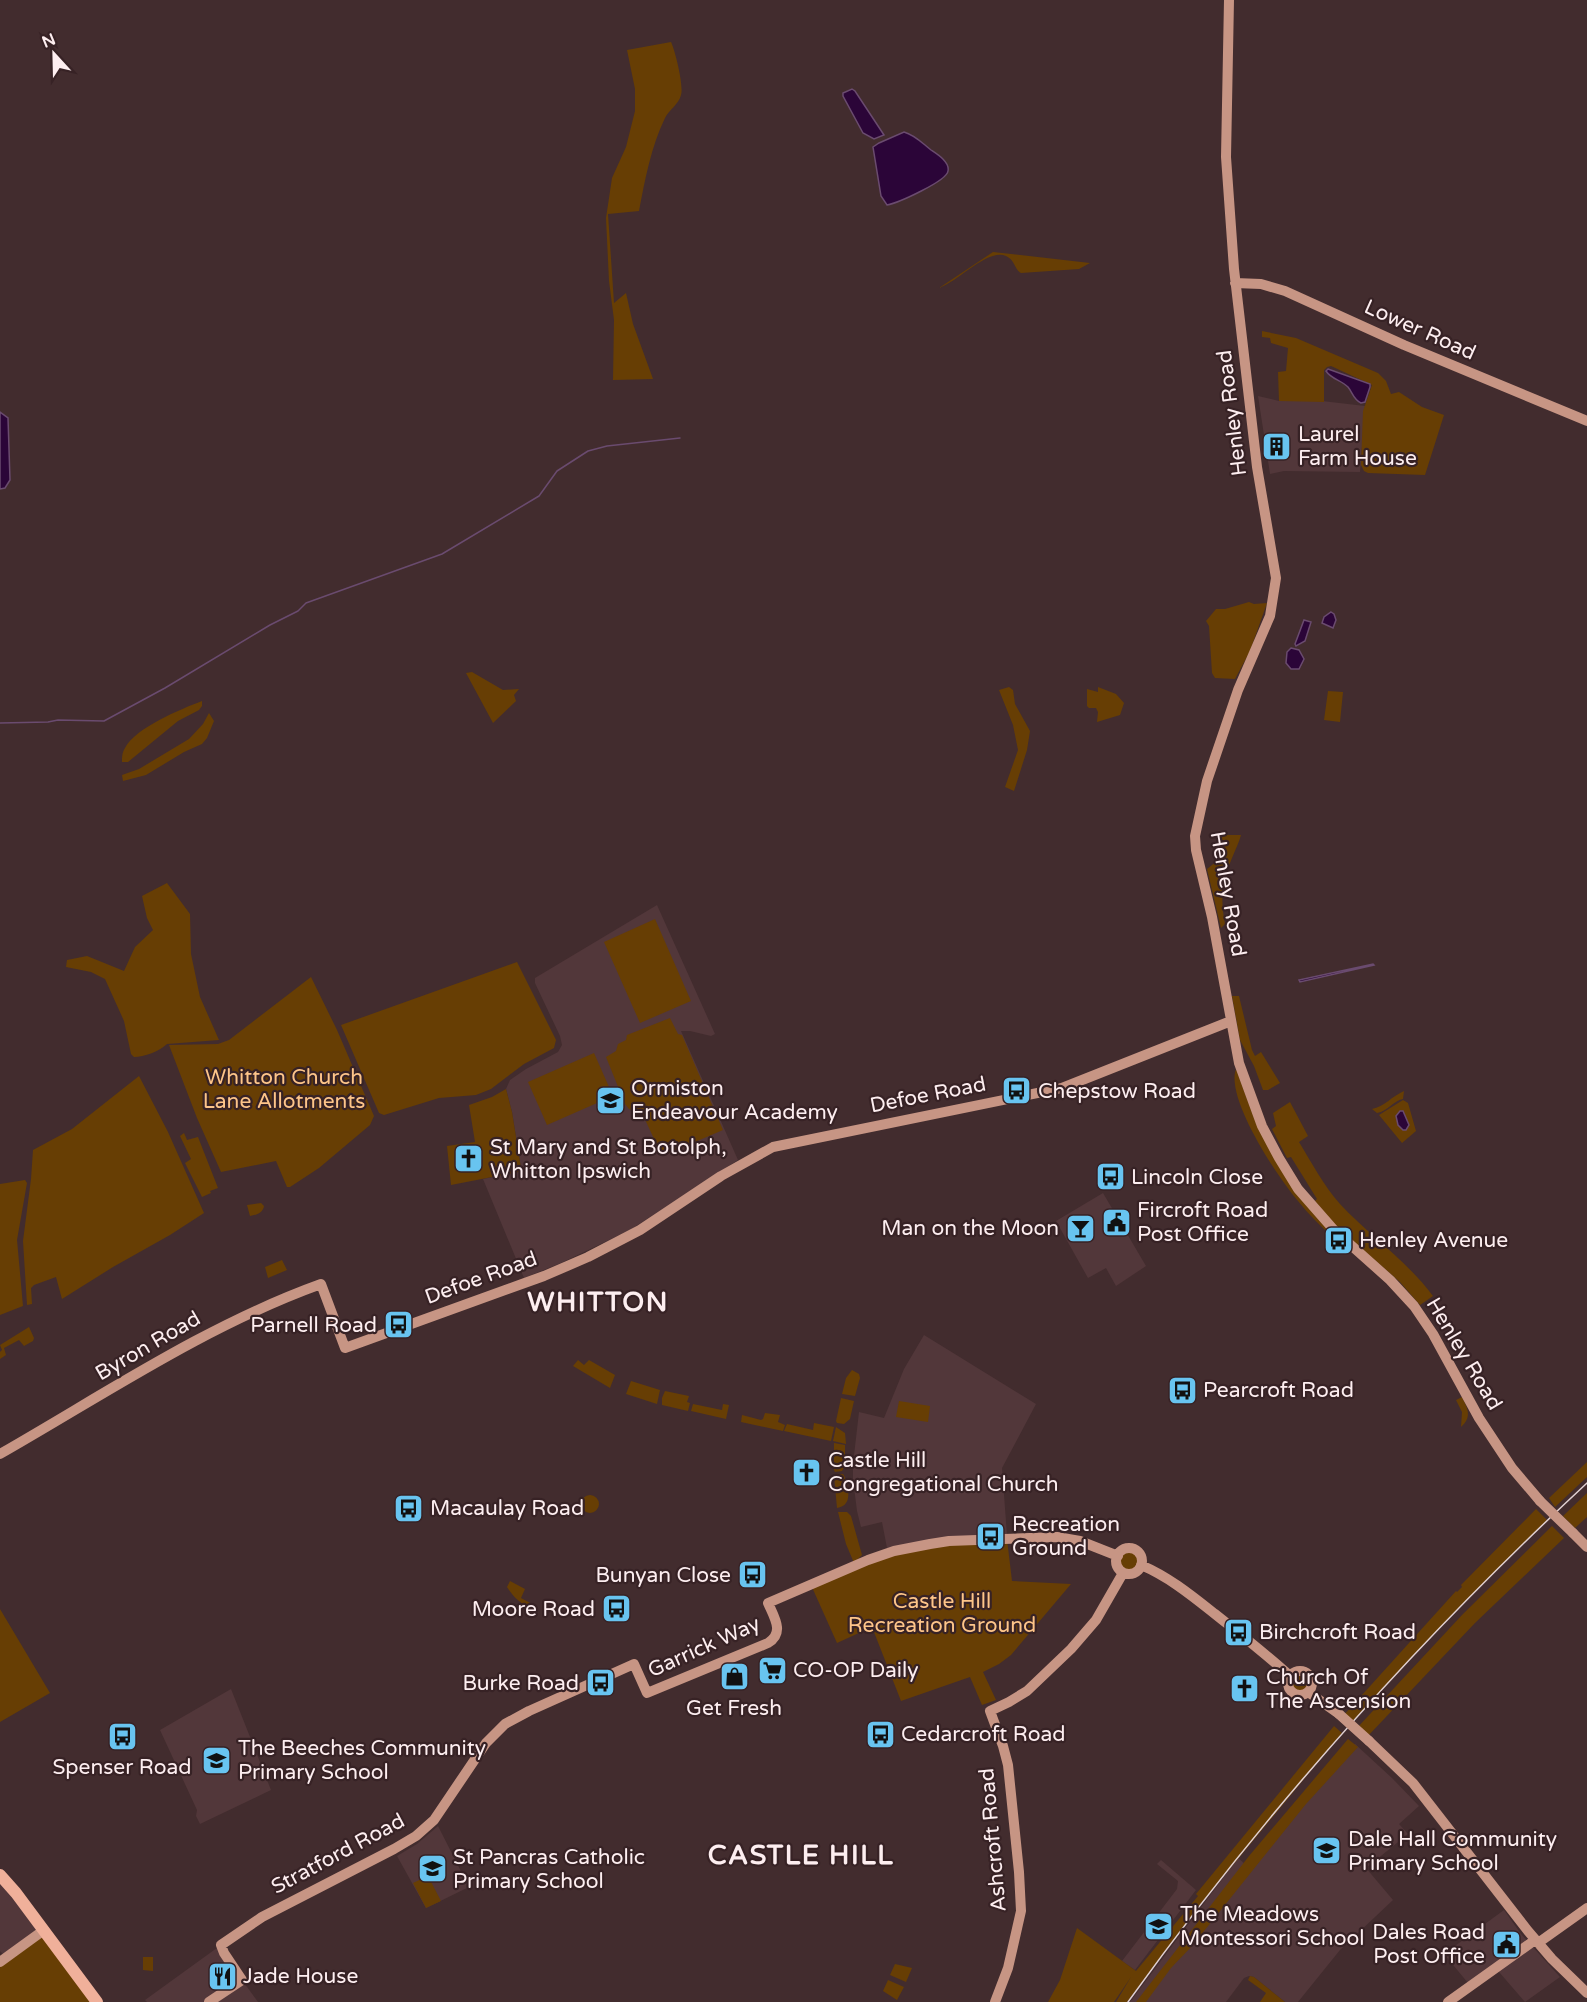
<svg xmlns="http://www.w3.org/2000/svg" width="1587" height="2002" viewBox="0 0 1587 2002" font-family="'Varela Round',sans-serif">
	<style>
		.built { fill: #52373a }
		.green { fill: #673e04 }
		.water { fill: #2b0538; stroke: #6a4b6f; stroke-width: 1.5 }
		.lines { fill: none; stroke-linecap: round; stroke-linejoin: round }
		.stream { stroke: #6a4b6f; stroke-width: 1.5 }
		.secondary { stroke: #c79584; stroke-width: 10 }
		.primary { stroke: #f0b09a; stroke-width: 12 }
		.rail { stroke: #e0d0d2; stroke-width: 1.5 }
		.secondary-bridge { stroke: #c79584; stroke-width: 10 }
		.labels { text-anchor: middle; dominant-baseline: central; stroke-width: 4.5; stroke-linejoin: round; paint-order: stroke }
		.street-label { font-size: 21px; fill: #fdeef0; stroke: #372225 }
		.poi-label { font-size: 21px; fill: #fdeef0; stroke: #372225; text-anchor: start }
		.park-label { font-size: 21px; fill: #fec589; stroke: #372225 }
		.district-label { font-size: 27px; font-weight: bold; letter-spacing: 1.5px; fill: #fdeef0; stroke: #372225 }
	</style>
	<rect width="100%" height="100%" fill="#422c2e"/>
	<path class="built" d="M1258 396 1279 401H1322L1365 406 1360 472 1284 471 1270 474Z
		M657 905 715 1034 711 1036 690 1031H681L738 1160 630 1230 561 1263 524 1278 483 1179 518 1172 521 1168 512 1112 506 1089 510 1080 526 1069 558 1052 562 1045 560 1036 535 983V978Z
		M1103 1193 1146 1266 1116 1286 1106 1268 1088 1278 1056 1221Z
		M924 1335 1036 1404 1002 1468 1007 1535 887 1548 882 1522 861 1527 857 1511 853 1479V1464L859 1412 884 1418 904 1369Z
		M231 1689 271 1790 200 1824 196 1816 197 1810 160 1730Z
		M1355 1744 1392 1778 1419 1806 1399 1824 1408 1834 1366 1868 1393 1900 1340 1950 1298 2002H1285L1254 1977 1249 1976 1244 1978 1226 2002H1130L1238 1858 1252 1870 1308 1796Z
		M438 1826 469 1887 426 1908 397 1856 417 1844Z
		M1161 1860 1196 1890 1135 1970 1122 1961 1177 1889 1178 1881 1157 1864Z
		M0 1875 44 1930 6 1957 0 1951Z
		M1504 1910 1521 1934 1560 1977 1525 2002 1493 1965 1468 1983 1444 1954Z
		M221 1945 242 1980 258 2002H147L145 2000Z"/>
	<path class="green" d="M671 42C675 50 684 86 681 95 679 104 669 110 665 118 651 147 645 179 639 211L608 214 614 303 626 293 633 324 653 379 613 380 614 320 609 281 606 218 612 178 626 147 635 111V89L627 50Z
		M993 252 1090 263 1079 269 1021 273C1014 269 1015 260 1006 256 988 248 959 281 939 288Z
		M1262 331 1296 338 1378 373 1386 381 1391 394 1399 392 1422 407 1444 415 1425 475 1368 473 1364 471 1361 465 1363 411 1372 385 1331 366 1327 367 1324 370V402L1279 401 1278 372 1286 371 1288 348 1271 343 1270 338 1262 337Z
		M1249 602 1254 604 1267 603 1250 651 1235 679 1215 678 1212 673 1209 626 1206 621 1216 609H1225Z
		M472 672 503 690 519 689 514 695 516 701 493 723 466 673Z
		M1009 687 1013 690 1015 704 1030 731 1027 750 1014 791 1005 787 1018 750 1013 725 999 690Z
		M1098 687 1116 694 1124 703 1120 715 1097 722 1098 712 1096 708H1089L1087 706V689L1098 692Z
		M1328 691 1343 692 1340 722 1324 720Z
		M202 701V706L199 710 178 721 128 762H122C122 757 122 753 125 748 135 728 181 709 202 701Z
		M209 713 214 721 207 738 202 744 184 752 146 775 123 781 122 775 139 769 189 739 203 724Z
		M1222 835H1241C1239 843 1235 850 1232 858 1222 882 1220 898 1225 924L1221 928 1207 869 1217 861Z
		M167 883 190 914 191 954 200 997 219 1040 167 1044C160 1051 144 1057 134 1057L131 1054 124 1021 105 979 91 972 66 967 67 960 87 956 124 971 135 947 153 930 147 918 142 896Z
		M655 919 691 1001 640 1023 604 942Z
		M517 962 556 1040 554 1048 524 1064 491 1089 476 1095 439 1098 384 1115 379 1113 341 1025Z
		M311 977 337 1030 374 1116 370 1125 319 1168 290 1187H287L276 1161 221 1172 197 1118 169 1045 218 1044 229 1040Z
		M1232 996H1239L1252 1050 1255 1056 1261 1052 1280 1083 1268 1090H1263L1254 1066 1240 1040Z
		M670 1018 678 1034 682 1035 723 1130 662 1156 642 1113 629 1109 625 1104 606 1057 616 1051 618 1044 626 1040 627 1035Z
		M594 1053 613 1096 547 1125 528 1082Z
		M1236 1069 1256 1123 1335 1237 1334 1239C1322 1227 1309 1215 1298 1201 1278 1178 1225 1098 1236 1069Z
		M139 1076 168 1132 204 1213 170 1235 113 1267 62 1299 56 1277 34 1285 31 1288 32 1304 27 1305 23 1241 31 1179 33 1150 72 1129Z
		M506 1089 512 1112 521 1168 518 1172 451 1185 447 1146 475 1142 469 1105 492 1097Z
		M1404 1091 1403 1099C1393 1101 1388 1111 1377 1113L1372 1109C1384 1107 1392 1096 1404 1091Z
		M1403 1100 1408 1103 1416 1131 1402 1143 1379 1115Z
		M1290 1102 1308 1136 1299 1142C1312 1163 1323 1185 1340 1204 1370 1236 1407 1261 1433 1296L1420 1305 1400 1282 1336 1226 1315 1201 1317 1199 1291 1157 1287 1158 1272 1129 1276 1126 1273 1113Z
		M184 1133 187 1140 198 1137 218 1188 210 1191 211 1193 202 1197 185 1163 191 1159 180 1136Z
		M25 1180 27 1183 17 1240 23 1306 0 1315V1184Z
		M261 1203 264 1206C263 1213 256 1215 250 1216L247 1205Z
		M282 1260 287 1270 268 1278 265 1267Z
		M29 1327 34 1338 33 1341 24 1346 19 1340 4 1348 6 1355 0 1359V1352L2 1350 0 1345Z
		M578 1360 584 1365 589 1360 615 1375 610 1388 573 1366Z
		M852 1370 859 1374 860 1378 855 1396 842 1394 846 1378Z
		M631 1381 660 1390 657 1404 626 1394Z
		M665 1391 689 1396 687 1402 690 1403 688 1411 662 1405V1398Z
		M1462 1397C1468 1409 1472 1417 1461 1427L1462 1412 1456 1400Z
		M841 1398 854 1401 850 1419 844 1424 837 1423 836 1421Z
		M899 1401 930 1406 928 1422 896 1417Z
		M693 1404 722 1410 723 1404 729 1405 726 1419 691 1411Z
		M765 1413 780 1415 778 1422 785 1425 783 1431 741 1422 742 1415 761 1420 763 1419Z
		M814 1423 834 1427 831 1441 784 1431 787 1424 813 1430Z
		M836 1427 845 1433 846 1444 833 1441Z
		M834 1443 845 1445V1466L842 1471 835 1472 834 1470Z
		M1587 1462V1477L1555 1507 1549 1498Z
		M843 1474C847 1479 851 1497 846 1503 844 1506 841 1507 837 1508L834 1475Z
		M1587 1493V1517L1575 1528 1563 1516Z
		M581 1504a9 9 0 1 1 18 0a9 9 0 1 1-18 0Z
		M1536 1509 1547 1520 1450 1617 1351 1723 1343 1716 1456 1591 1457 1592 1462 1587 1461 1585Z
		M838 1512H847L851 1516 862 1555 854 1563 846 1544Z
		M1552 1526 1564 1538 1475 1623 1367 1737 1357 1728 1462 1615Z
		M1007 1539 1012 1581 1071 1584 1011 1655 999 1664 983 1672 996 1700 982 1705 970 1677 901 1701 872 1627 837 1643 811 1585 894 1551Z
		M1120 1561a9 9 0 1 1 18 0a9 9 0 1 1-18 0Z
		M510 1581 525 1589 521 1598 534 1605 533 1608C521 1605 513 1597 507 1587Z
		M0 1609 50 1693 0 1722Z
		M1291 1683a9 9 0 1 1 18 0a9 9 0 1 1-18 0Z
		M1334 1726 1342 1733 1204 1900 1127 2002H1116L1131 1977 1114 2002H1048L1060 1980 1077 1928 1136 1971 1198 1896 1196 1894Z
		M1348 1739 1358 1747 1306 1804 1192 1946 1171 1968 1146 2002H1136L1249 1856Z
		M428 1876 441 1901 426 1908 413 1883Z
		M44 1930 97 2002H0V1960Z
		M143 1957H153V1971L143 1970Z
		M895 1964 912 1968 906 1982 890 1975Z
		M1250 1976 1254 1977 1285 2002H1260L1266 1993 1248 1980Z
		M888 1980 904 1987 897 2000 883 1991Z"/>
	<path class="water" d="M852 89 855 91 884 135 874 139 863 133 843 96V93Z
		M904 132C915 135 922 143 931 150 937 154 950 162 948 171 947 181 898 203 887 205L881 196 873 147 879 143Z
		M1328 369 1370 384V387L1365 402 1361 403C1353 399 1353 393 1348 387 1341 380 1331 379 1326 371Z
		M0 412 8 418 10 480 5 488 0 489Z
		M1331 612 1334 614 1336 620 1333 628 1322 623 1324 617Z
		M1304 620 1311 622 1305 641 1296 646 1295 644Z
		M1291 648 1299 650 1304 659 1299 669H1291L1286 663 1287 652Z
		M1373 964 1374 965 1300 982 1299 980Z
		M1400 1111H1403L1409 1125 1406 1130H1403L1398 1125 1396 1116Z"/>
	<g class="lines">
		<path class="stream" d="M0 723 48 722 58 720 104 721 165 688 270 625 298 611 306 603 442 554 539 496 557 471 588 451 607 446 680 438"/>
		<path class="secondary" d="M1229 0 1226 157 1234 269 1257 467 1276 578 1270 616 1238 690 1207 781 1195 836 1196 850 1212 917 1239 1063 1262 1126 1279 1158 1298 1189 1334 1230 1390 1280 1414 1306 1433 1334 1479 1418 1512 1468 1540 1501
			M1235 283 1261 284 1285 291 1404 345 1587 421
			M0 1454C105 1394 207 1325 321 1284L345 1348 544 1276 588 1257 640 1230 721 1176 773 1147 1062 1088 1231 1021
			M1573 1533 1587 1547
			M1116 1561a13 13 0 1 1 26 0a13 13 0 1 1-26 0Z
			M1141 1565C1169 1577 1191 1595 1215 1614 1240 1634 1266 1654 1290 1676
			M1288 1683a12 12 0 1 1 24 0a12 12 0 1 1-24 0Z
			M1308 1692 1339 1714
			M1369 1741 1413 1783 1528 1931 1552 1959 1587 1993
			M1538 1943 1587 1908
			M0 1962 44 1930
			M209 2002 242 1980 224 1953 221 1945 262 1917 394 1849 416 1836 434 1820 486 1743 505 1724 529 1711 634 1664 647 1693 768 1643C785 1633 774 1617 768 1603L868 1560 894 1551 930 1544 949 1541 1057 1537 1080 1541 1118 1556
			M995 2002 1008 1968 1021 1911 1019 1872 1008 1765 1003 1746 990 1711 1009 1702 1027 1691 1071 1649 1096 1620 1123 1573
			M1448 2002 1535 1940"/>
		<path class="primary" d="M0 1875 16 1893 97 2002"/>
		<path class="rail" d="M1128 2002C1263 1814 1418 1640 1587 1483"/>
		<path class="secondary-bridge" d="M1540 1501 1573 1533
			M1339 1714 1369 1741"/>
	</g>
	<defs>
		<symbol id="building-square" viewBox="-11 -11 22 22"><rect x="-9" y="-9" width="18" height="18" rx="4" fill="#68c4f0" stroke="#372225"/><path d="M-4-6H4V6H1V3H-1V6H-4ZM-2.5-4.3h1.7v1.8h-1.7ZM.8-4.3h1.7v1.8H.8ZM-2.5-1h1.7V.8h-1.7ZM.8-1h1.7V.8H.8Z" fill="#111"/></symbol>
		<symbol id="bus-square" viewBox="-11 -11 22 22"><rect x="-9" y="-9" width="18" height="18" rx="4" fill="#68c4f0" stroke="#372225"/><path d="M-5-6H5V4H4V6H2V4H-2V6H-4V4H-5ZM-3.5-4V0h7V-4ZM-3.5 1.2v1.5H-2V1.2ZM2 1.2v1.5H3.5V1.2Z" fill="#111"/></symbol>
		<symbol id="school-square" viewBox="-11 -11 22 22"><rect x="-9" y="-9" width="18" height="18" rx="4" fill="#68c4f0" stroke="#372225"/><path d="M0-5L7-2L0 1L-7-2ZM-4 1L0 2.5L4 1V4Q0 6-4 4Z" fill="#111"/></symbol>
		<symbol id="church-square" viewBox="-11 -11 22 22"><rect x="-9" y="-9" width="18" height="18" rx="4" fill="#68c4f0" stroke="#372225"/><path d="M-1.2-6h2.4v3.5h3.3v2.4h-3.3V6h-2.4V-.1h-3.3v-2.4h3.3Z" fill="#111"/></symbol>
		<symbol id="civic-square" viewBox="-11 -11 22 22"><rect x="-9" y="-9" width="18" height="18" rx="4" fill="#68c4f0" stroke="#372225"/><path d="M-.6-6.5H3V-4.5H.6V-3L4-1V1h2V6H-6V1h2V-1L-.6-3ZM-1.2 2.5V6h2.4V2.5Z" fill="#111"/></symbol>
		<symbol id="bar-square" viewBox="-11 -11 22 22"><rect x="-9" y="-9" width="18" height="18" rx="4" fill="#68c4f0" stroke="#372225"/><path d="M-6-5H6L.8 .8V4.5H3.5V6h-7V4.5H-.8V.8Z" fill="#111"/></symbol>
		<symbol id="supermarket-square" viewBox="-11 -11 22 22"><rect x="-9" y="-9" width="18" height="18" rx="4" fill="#68c4f0" stroke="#372225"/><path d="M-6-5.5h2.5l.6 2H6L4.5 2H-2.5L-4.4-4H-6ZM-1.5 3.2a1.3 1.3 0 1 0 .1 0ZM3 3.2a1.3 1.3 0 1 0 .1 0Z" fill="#111"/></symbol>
		<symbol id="shop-square" viewBox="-11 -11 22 22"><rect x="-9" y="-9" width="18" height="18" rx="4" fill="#68c4f0" stroke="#372225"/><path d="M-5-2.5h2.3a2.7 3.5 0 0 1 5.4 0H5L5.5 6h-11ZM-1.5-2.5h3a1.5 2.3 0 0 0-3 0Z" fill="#111"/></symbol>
		<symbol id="restaurant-square" viewBox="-11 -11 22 22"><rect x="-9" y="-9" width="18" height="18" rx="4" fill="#68c4f0" stroke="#372225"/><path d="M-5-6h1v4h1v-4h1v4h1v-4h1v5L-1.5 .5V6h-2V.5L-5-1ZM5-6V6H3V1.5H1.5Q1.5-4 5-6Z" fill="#111"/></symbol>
	</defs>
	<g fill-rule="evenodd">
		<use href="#building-square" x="1260" y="430" width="33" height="33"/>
		<use href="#bus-square" x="1000" y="1074" width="33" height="33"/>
		<use href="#school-square" x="594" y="1084" width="33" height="33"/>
		<use href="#church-square" x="452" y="1142" width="33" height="33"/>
		<use href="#bus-square" x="1094" y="1160" width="33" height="33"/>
		<use href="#civic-square" x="1100" y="1206" width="33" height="33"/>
		<use href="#bar-square" x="1064" y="1212" width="33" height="33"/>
		<use href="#bus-square" x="1322" y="1224" width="33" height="33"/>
		<use href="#bus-square" x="382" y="1308" width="33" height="33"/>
		<use href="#bus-square" x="1166" y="1374" width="33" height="33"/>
		<use href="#church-square" x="790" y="1456" width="33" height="33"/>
		<use href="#bus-square" x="392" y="1492" width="33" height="33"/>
		<use href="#bus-square" x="974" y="1520" width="33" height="33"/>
		<use href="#bus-square" x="736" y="1558" width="33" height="33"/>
		<use href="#bus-square" x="600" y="1592" width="33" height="33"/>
		<use href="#bus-square" x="1222" y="1616" width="33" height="33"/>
		<use href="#supermarket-square" x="756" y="1654" width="33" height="33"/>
		<use href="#shop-square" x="718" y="1660" width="33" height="33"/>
		<use href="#bus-square" x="584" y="1666" width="33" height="33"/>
		<use href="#church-square" x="1228" y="1672" width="33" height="33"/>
		<use href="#bus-square" x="864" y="1718" width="33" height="33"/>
		<use href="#bus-square" x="106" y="1720" width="33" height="33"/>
		<use href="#school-square" x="200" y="1744" width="33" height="33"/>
		<use href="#school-square" x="1310" y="1834" width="33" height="33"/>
		<use href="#school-square" x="416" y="1852" width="33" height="33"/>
		<use href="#school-square" x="1142" y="1910" width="33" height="33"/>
		<use href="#civic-square" x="1490" y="1928" width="33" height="33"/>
		<use href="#restaurant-square" x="206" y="1960" width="33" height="33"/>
	</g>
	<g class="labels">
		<g class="street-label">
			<text transform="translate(1420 330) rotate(24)">Lower Road</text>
			<text transform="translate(1232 413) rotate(-97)">Henley Road</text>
			<text transform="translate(1228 894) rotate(80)">Henley Road</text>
			<text transform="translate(928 1095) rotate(-11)">Defoe Road</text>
			<text transform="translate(481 1278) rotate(-20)">Defoe Road</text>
			<text transform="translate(148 1346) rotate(-30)">Byron Road</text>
			<text transform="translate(1464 1354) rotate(59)">Henley Road</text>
			<text transform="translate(704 1647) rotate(-24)">Garrick Way</text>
			<text transform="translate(993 1840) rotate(-95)">Ashcroft Road</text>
			<text transform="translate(338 1854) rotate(-28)">Stratford Road</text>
		</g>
		<g class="poi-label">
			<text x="1298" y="434">Laurel<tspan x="1298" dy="24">Farm House</tspan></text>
			<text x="631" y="1088">Ormiston<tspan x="631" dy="24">Endeavour Academy</tspan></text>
			<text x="1038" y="1091">Chepstow Road</text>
			<text x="490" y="1147">St Mary and St Botolph,<tspan x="490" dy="24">Whitton Ipswich</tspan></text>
			<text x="1131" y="1177">Lincoln Close</text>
			<text x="1137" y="1210">Fircroft Road<tspan x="1137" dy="24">Post Office</tspan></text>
			<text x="1059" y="1228" text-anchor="end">Man on the Moon</text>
			<text x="1359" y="1240">Henley Avenue</text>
			<text x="377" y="1325" text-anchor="end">Parnell Road</text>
			<text x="1203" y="1390">Pearcroft Road</text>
			<text x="828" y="1460">Castle Hill<tspan x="828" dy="24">Congregational Church</tspan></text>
			<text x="430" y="1508">Macaulay Road</text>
			<text x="1012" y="1524">Recreation<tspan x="1012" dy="24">Ground</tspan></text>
			<text x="731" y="1575" text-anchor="end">Bunyan Close</text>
			<text x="595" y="1609" text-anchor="end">Moore Road</text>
			<text x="1259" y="1632">Birchcroft Road</text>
			<text x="793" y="1670">CO-OP Daily</text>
			<text x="1266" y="1677">Church Of<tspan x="1266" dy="24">The Ascension</tspan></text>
			<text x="579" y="1683" text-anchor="end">Burke Road</text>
			<text x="734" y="1708" text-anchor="middle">Get Fresh</text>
			<text x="901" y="1734">Cedarcroft Road</text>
			<text x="238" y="1748">The Beeches Community<tspan x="238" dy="24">Primary School</tspan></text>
			<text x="122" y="1767" text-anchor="middle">Spenser Road</text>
			<text x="1348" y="1839">Dale Hall Community<tspan x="1348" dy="24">Primary School</tspan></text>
			<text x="453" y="1857">St Pancras Catholic<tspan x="453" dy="24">Primary School</tspan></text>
			<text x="1180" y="1914">The Meadows<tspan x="1180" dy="24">Montessori School</tspan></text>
			<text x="1485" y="1932" text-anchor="end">Dales Road<tspan x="1485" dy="24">Post Office</tspan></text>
			<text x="243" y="1976">Jade House</text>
		</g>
		<g class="park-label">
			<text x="284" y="1077">Whitton Church<tspan x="284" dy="24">Lane Allotments</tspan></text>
			<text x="942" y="1601">Castle Hill<tspan x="942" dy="24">Recreation Ground</tspan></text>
		</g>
		<g class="district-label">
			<text x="598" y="1302">WHITTON</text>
			<text x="801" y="1855">CASTLE HILL</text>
		</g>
	</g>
	<g transform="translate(54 54) rotate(338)" stroke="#372225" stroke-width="4.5" paint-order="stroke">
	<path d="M0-4.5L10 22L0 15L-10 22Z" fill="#fdeef0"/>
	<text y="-9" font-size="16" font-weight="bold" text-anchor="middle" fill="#fdeef0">N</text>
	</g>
</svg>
